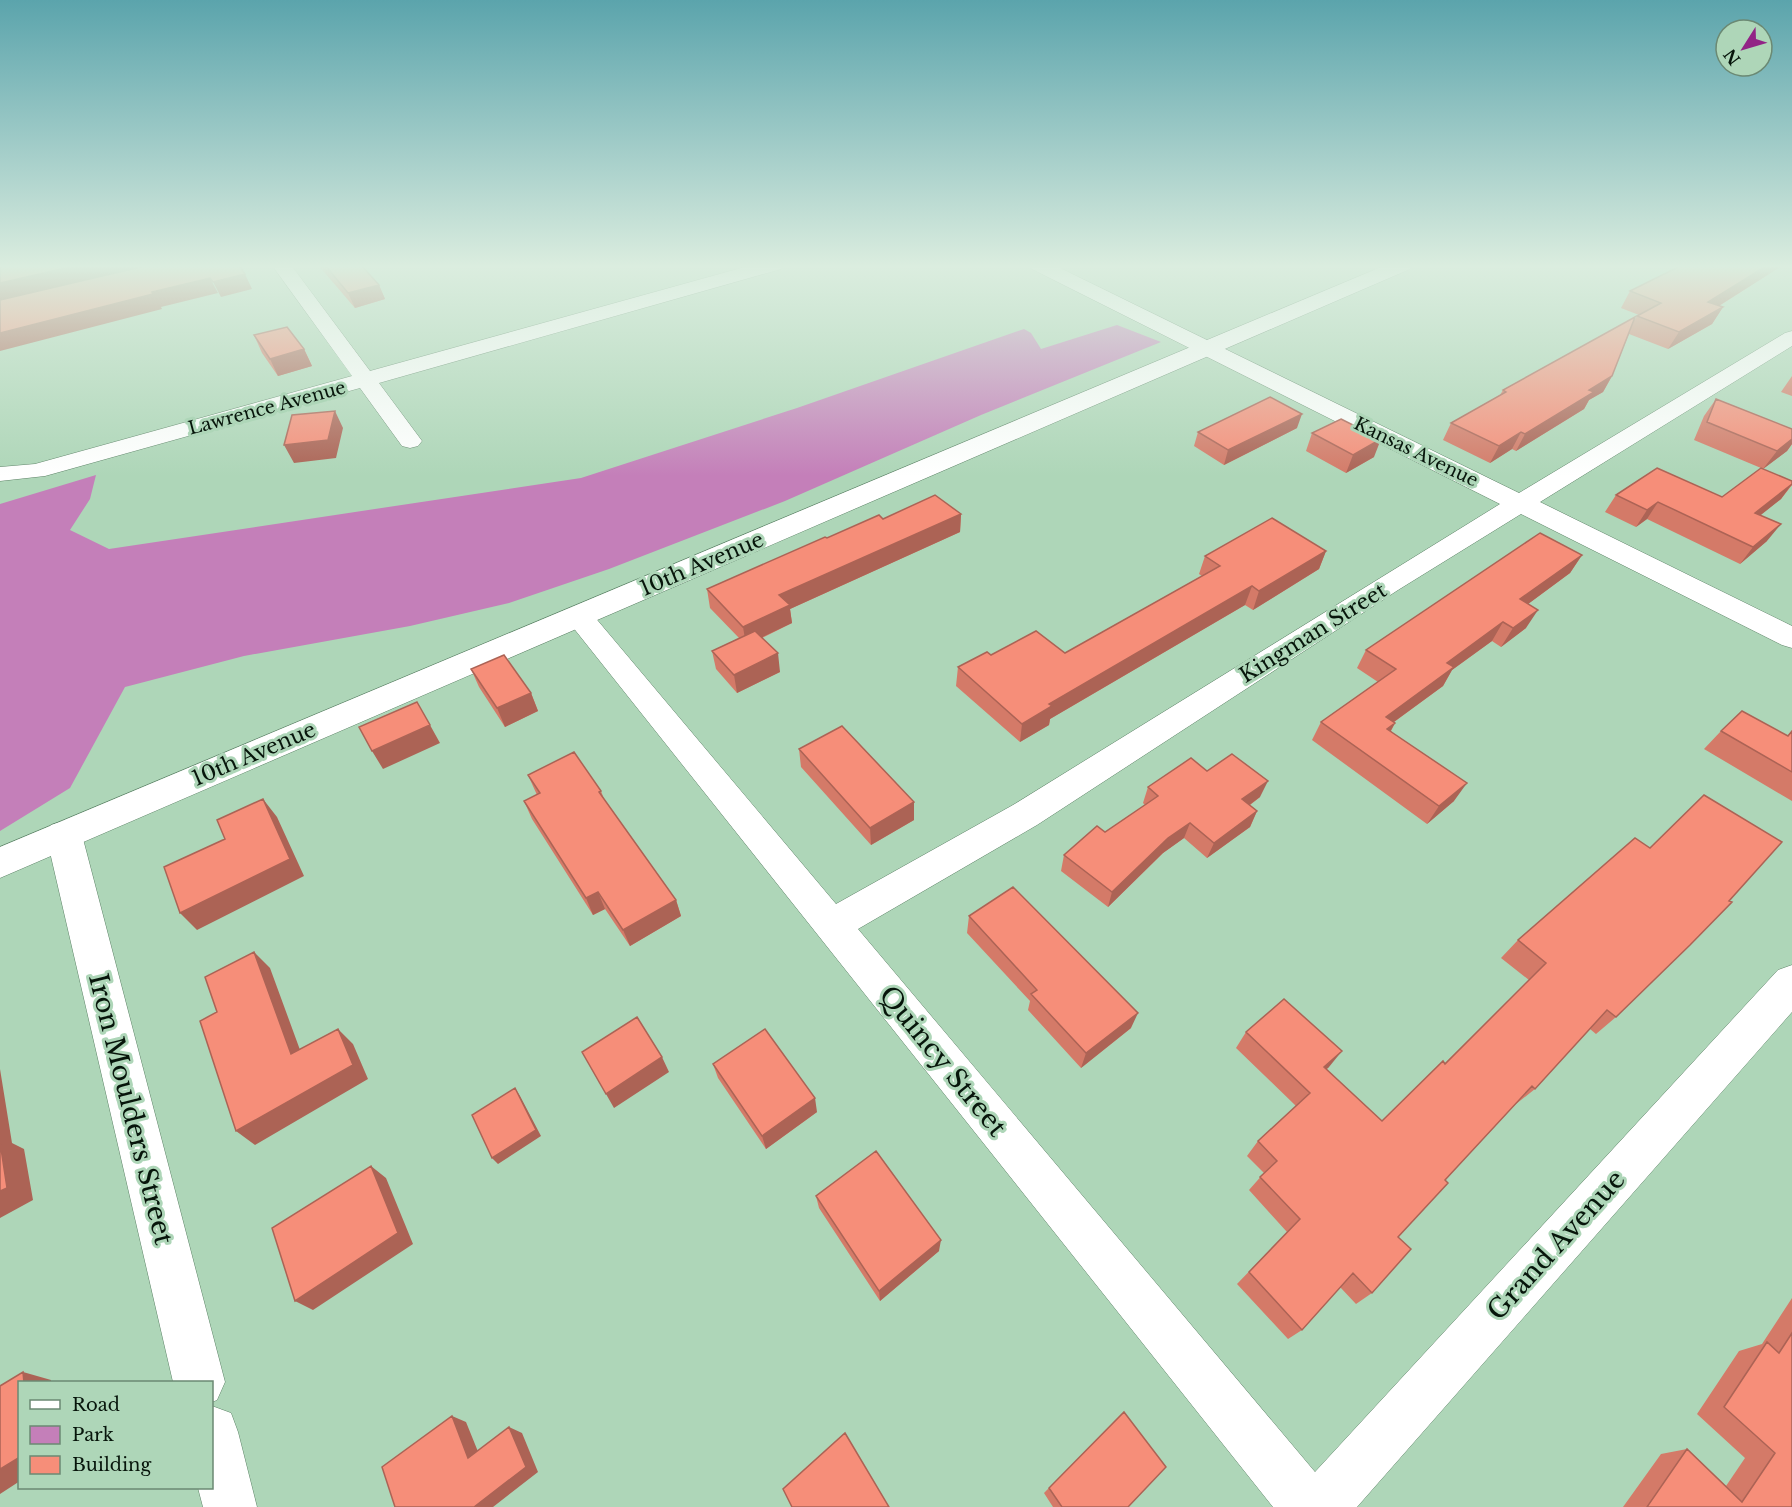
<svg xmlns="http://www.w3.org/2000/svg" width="1792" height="1507" viewBox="0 0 1792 1507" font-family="'Libre Baskerville',serif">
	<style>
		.green { fill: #c47fb9 }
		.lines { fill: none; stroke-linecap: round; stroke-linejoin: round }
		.minor-casing { stroke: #5d8267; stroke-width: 1 }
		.tertiary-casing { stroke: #5d8267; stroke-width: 1 }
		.minor { fill: #fff; fill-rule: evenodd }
		.tertiary { fill: #fff; fill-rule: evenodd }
		.wall { fill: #d47a68 }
		.shaded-wall { fill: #ac6355 }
		.building { fill: #f68e79; stroke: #ac6355; stroke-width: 1.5 }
		.labels { text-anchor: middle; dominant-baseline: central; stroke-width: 6; stroke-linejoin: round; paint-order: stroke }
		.far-street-label { font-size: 18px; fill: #07150b; stroke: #aed6b8 }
		.street-label { font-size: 21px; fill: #07150b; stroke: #aed6b8 }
		.near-street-label { font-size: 26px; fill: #07150b; stroke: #aed6b8 }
	</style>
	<rect width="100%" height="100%" fill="#aed6b8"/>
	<path class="green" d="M1117 325 1161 342 981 415 785 501 609 569 509 603 410 626 244 656 125 687 70 788 0 831V504L96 475 90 499 70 530 109 549 581 478 797 408 1024 329 1031 333 1041 349Z"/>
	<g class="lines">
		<defs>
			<path id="minor" d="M272 265H291L370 371 752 265H783L781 269 379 383 422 441 418 446 410 448 402 446 360 388 45 476 0 481V467L35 464 352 376Z
				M1030 265H1054L1519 493 1785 333 1792 331V346L1540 502 1792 626V648L1782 645 1521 514 1398 590 1037 825 858 929 1315 1472 1778 970 1792 965V1012L1357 1507H1273L564 616 568 609 578 606 588 609 836 904 1013 805 1500 504 1032 269Z
				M64 821 77 825 82 835 225 1382 217 1400 212 1402V1382H173L46 835 51 825Z
				M212 1406 231 1413 238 1432 257 1507H203L198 1488H212Z"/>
			<path id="tertiary" d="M1386 265H1412L1410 269 0 878V847Z"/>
		</defs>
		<use href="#minor" class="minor-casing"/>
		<use href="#tertiary" class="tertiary-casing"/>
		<use href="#minor" class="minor"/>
		<use href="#tertiary" class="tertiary"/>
	</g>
	<path class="wall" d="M318 265H361L379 285 385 299 355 308Z
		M1682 265H1783L1719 306 1723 307 1712 324 1668 349 1629 334 1612 376 1603 392 1589 400 1584 409 1516 451 1512 449 1490 463 1443 440 1451 423 1500 395 1503 390 1633 322 1637 316 1639 315 1621 308 1630 291Z
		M254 335 304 349 312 366 278 376 262 353Z
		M1792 376V396L1781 392Z
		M1716 399 1792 429V444L1787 451 1763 469 1792 481V485L1781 499 1760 515 1767 541 1740 564 1647 519 1636 527 1605 512 1616 495 1722 497 1761 468 1694 440 1704 416Z
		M1297 428 1224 465 1194 446 1198 432Z
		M1312 433 1374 457 1346 473 1306 451Z
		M961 514 960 532 790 609 792 623 762 638 780 672 737 693 716 669 712 651 739 638 710 608 707 589 827 538 883 519Z
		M1326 551 1319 569 1253 610 1245 605 1050 719 1049 725 1020 742 956 686 958 667 991 655 1065 653 1202 576 1199 574 1205 556Z
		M1582 555 1570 573 1528 604 1526 628 1501 647 1492 641 1452 670 1443 686 1394 722 1395 723 1391 731 1454 801 1427 824 1312 740 1321 722 1378 682 1357 668 1366 650Z
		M471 669 531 693 538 711 505 727 479 687Z
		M1721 731 1787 736 1792 731V801L1704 749Z
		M799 749 914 802V820L871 845 801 767Z
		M1207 771 1260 797 1250 805 1257 811 1250 827 1207 858 1184 838 1163 853 1108 907 1061 871 1064 855 1105 832 1145 805 1143 803 1148 787Z
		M528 775 601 791 604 799 676 900 681 916 630 946 605 909 593 915 532 819 524 801 537 795Z
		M969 916 1131 1028 1081 1068 1028 1010 1030 1001 967 933Z
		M1518 940 1616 1017 1596 1034 1590 1029 1535 1089 1516 1104 1445 1180 1398 1237 1372 1293 1356 1304 1340 1287 1302 1330 1288 1339 1237 1284 1287 1232 1249 1190 1264 1173 1247 1156 1258 1141 1296 1106 1236 1048 1246 1032 1329 1067 1326 1069 1382 1121 1445 1063 1529 980 1501 958Z
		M713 1064 817 1112 766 1149 718 1078Z
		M816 1196 939 1251 880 1301 819 1208Z
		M1792 1298V1507H1623L1661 1454 1687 1449 1726 1486 1745 1458 1697 1414 1739 1351 1762 1344Z
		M1124 1412 1128 1507H1053L1044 1493Z"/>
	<path class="shaded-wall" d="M79 265H152L0 301V283Z
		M1768 265H1783L1698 319 1708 302Z
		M245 274 252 289 221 297 213 282Z
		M210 278 218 293 161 307 162 309 0 351V333L152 292Z
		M379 285 385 299 355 308 348 293Z
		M1723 307 1712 324 1668 349 1679 332Z
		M304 349 312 366 278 376 270 359Z
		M1612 376 1603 392 1589 400 1584 409 1516 451 1525 434 1589 390Z
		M335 411 343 428 336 458 294 463 284 445Z
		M1302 414 1297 428 1224 465 1228 450Z
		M1521 432 1512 449 1490 463 1499 446Z
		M1381 439 1374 457 1346 473 1353 455Z
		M1792 439V444L1787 451 1763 469 1777 451Z
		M1792 484 1781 499 1742 530 1755 513Z
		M1658 502 1647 519 1636 527 1647 510Z
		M961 514 960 532 790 609 792 623 746 645 743 627 779 595Z
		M1781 524 1767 541 1740 564 1753 547Z
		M1326 551 1319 569 1253 610 1259 591Z
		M1582 555 1570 573 1509 618 1520 599Z
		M1252 586 1245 605 1050 719 1049 725 1020 742 1022 724 1049 704Z
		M1538 610 1526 628 1501 647 1513 628Z
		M1503 622 1492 641 1452 670 1443 686 1376 735 1386 717 1447 663Z
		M778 653 780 672 737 693 734 675Z
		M531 693 538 711 505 727 497 708Z
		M1395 723 1385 741 1387 729Z
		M430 725 440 743 383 769 372 751Z
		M1268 781 1260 797 1236 815 1242 799Z
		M1467 783 1454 801 1427 824 1439 806Z
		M263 799 277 817 304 876 197 930 180 913Z
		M914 802V820L871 845 870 828Z
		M1257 811 1250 827 1207 858 1214 843Z
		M1190 823 1184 838 1163 853 1108 907 1112 892 1168 838Z
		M598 892 605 909 593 915 586 898Z
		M676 900 681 916 630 946 623 930Z
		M254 952 270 968 307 1069 291 1054Z
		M1138 1013 1131 1028 1081 1068 1086 1053Z
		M338 1029 353 1044 368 1079 255 1145 236 1131Z
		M1342 1051 1329 1067 1312 1083 1324 1067Z
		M662 1057 669 1072 614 1108 606 1094Z
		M0 1069 12 1143 24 1149 33 1200 0 1218Z
		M515 1088 520 1096 541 1136 498 1164 492 1158Z
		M815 1098 817 1112 766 1149 762 1136Z
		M371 1166 386 1178 413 1244 313 1310 295 1301Z
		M941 1240 939 1251 880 1301 879 1291Z
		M23 1372 51 1380V1383H24Z
		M452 1416 466 1422 483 1464 468 1458Z
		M509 1427 522 1433 538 1472 493 1507H474Z
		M20 1457V1481L0 1494V1469Z"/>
	<path class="building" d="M0 265H79L0 283Z
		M149 265H239L245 274 213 282 210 278 152 292 153 294 0 333V300Z
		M325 265H361L379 285 348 293Z
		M1682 265H1768L1708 302 1723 307 1679 332 1637 316 1661 303 1630 291Z
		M1635 317 1612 376 1589 390 1594 392 1525 434 1521 432 1499 446 1451 423 1506 392 1503 390Z
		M287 327 304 349 270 359 254 335Z
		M1270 397 1302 414 1228 450 1198 432Z
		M1716 399 1792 429V439L1777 451 1707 422Z
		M335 411 328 440 284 445 292 415Z
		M1341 419 1381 439 1353 455 1312 433Z
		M1657 468 1722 497 1761 468 1792 481V484L1755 513 1781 524 1753 547 1658 502 1647 510 1616 495Z
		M935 495 961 514 779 595 790 605 743 627 707 589 825 537 827 538 879 515 883 519Z
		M1272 518 1326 551 1259 591 1252 586 1049 704 1052 706 1022 724 958 667 987 652 991 655 1036 631 1065 653 1220 566 1205 556Z
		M1540 533 1582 555 1520 599 1538 610 1513 628 1503 622 1447 663 1454 667 1386 717 1395 723 1387 729 1467 783 1439 806 1321 722 1396 669 1366 650Z
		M755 631 778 653 734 675 712 651Z
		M504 655 531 693 497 708 471 669Z
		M417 702 430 725 372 751 359 727Z
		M1742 711 1788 736 1792 731V772L1721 731Z
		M842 726 914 802 870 828 799 749Z
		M574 752 601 791 599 792 676 900 623 930 598 892 586 898 524 801 540 793 528 775Z
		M1232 754 1268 781 1242 799 1257 811 1214 843 1190 823 1168 838 1112 892 1064 855 1097 826 1105 832 1158 796 1148 787 1191 758 1207 771Z
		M1704 795 1782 842 1729 901 1732 902 1690 945 1616 1017 1607 1010 1535 1089 1532 1086 1445 1180 1448 1183 1398 1237 1411 1249 1372 1293 1353 1273 1302 1330 1249 1272 1300 1219 1260 1177 1277 1161 1258 1141 1310 1093 1246 1032 1284 999 1342 1051 1324 1067 1382 1121 1443 1061 1445 1064 1546 963 1518 940 1635 838 1650 848Z
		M263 799 290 859 180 913 164 867 225 839 217 820Z
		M1013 887 1138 1013 1086 1053 1031 994 1037 990 969 916Z
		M254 952 291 1054 338 1029 353 1065 236 1131 200 1021 217 1012 205 977Z
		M637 1017 662 1057 606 1094 582 1052Z
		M765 1029 815 1098 762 1136 713 1064Z
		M515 1088 536 1130 492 1158 472 1115Z
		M0 1142 7 1188 0 1191Z
		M876 1151 941 1240 879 1291 816 1196Z
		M371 1166 398 1233 295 1301 272 1228Z
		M1792 1333V1507H1647L1687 1449 1742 1502 1775 1453 1724 1407 1767 1342 1779 1353Z
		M23 1372 24 1383H20V1457L0 1469V1386Z
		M1124 1412 1166 1467 1128 1507H1062L1049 1488Z
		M452 1416 468 1458 509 1427 526 1467 474 1507H395L382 1467Z
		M845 1433 889 1507H792L783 1489Z"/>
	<linearGradient id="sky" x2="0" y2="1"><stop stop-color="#5ba4ac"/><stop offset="0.56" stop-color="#dbeddf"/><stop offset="1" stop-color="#dbeddf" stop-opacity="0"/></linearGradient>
	<rect width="1792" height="476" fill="url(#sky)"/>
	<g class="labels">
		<g class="far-street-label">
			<text transform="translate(267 408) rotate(-15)">Lawrence Avenue</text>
			<text transform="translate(1416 452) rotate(26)">Kansas Avenue</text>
		</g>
		<g class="street-label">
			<text transform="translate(702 564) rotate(-23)">10th Avenue</text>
			<text transform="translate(1313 633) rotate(-32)">Kingman Street</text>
			<text transform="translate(254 754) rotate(-23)">10th Avenue</text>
		</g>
		<g class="near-street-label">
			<text transform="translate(943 1061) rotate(51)">Quincy Street</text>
			<text transform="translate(131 1109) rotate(76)">Iron Moulders Street</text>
			<text transform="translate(1556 1245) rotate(-48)">Grand Avenue</text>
		</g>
	</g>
	<rect x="18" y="1381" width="195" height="108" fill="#aed6b8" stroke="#6b8973" stroke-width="1.5"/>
	<rect x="30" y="1400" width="30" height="9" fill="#ffffff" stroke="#6b8973" stroke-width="1.5"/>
	<text x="72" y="1411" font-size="18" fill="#07150b">Road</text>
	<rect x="30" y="1426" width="30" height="18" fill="#c47fb9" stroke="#6b8973" stroke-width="1.5"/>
	<text x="72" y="1441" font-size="18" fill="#07150b">Park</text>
	<rect x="30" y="1456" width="30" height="18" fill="#f68e79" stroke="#6b8973" stroke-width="1.5"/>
	<text x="72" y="1471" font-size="18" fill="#07150b">Building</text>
	<g transform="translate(1744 48) rotate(233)"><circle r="28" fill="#aed6b8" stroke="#6b8973" stroke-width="1.5"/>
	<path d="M0-4.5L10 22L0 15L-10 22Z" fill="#922486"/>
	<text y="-9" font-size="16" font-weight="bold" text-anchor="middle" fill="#07150b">N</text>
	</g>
</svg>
